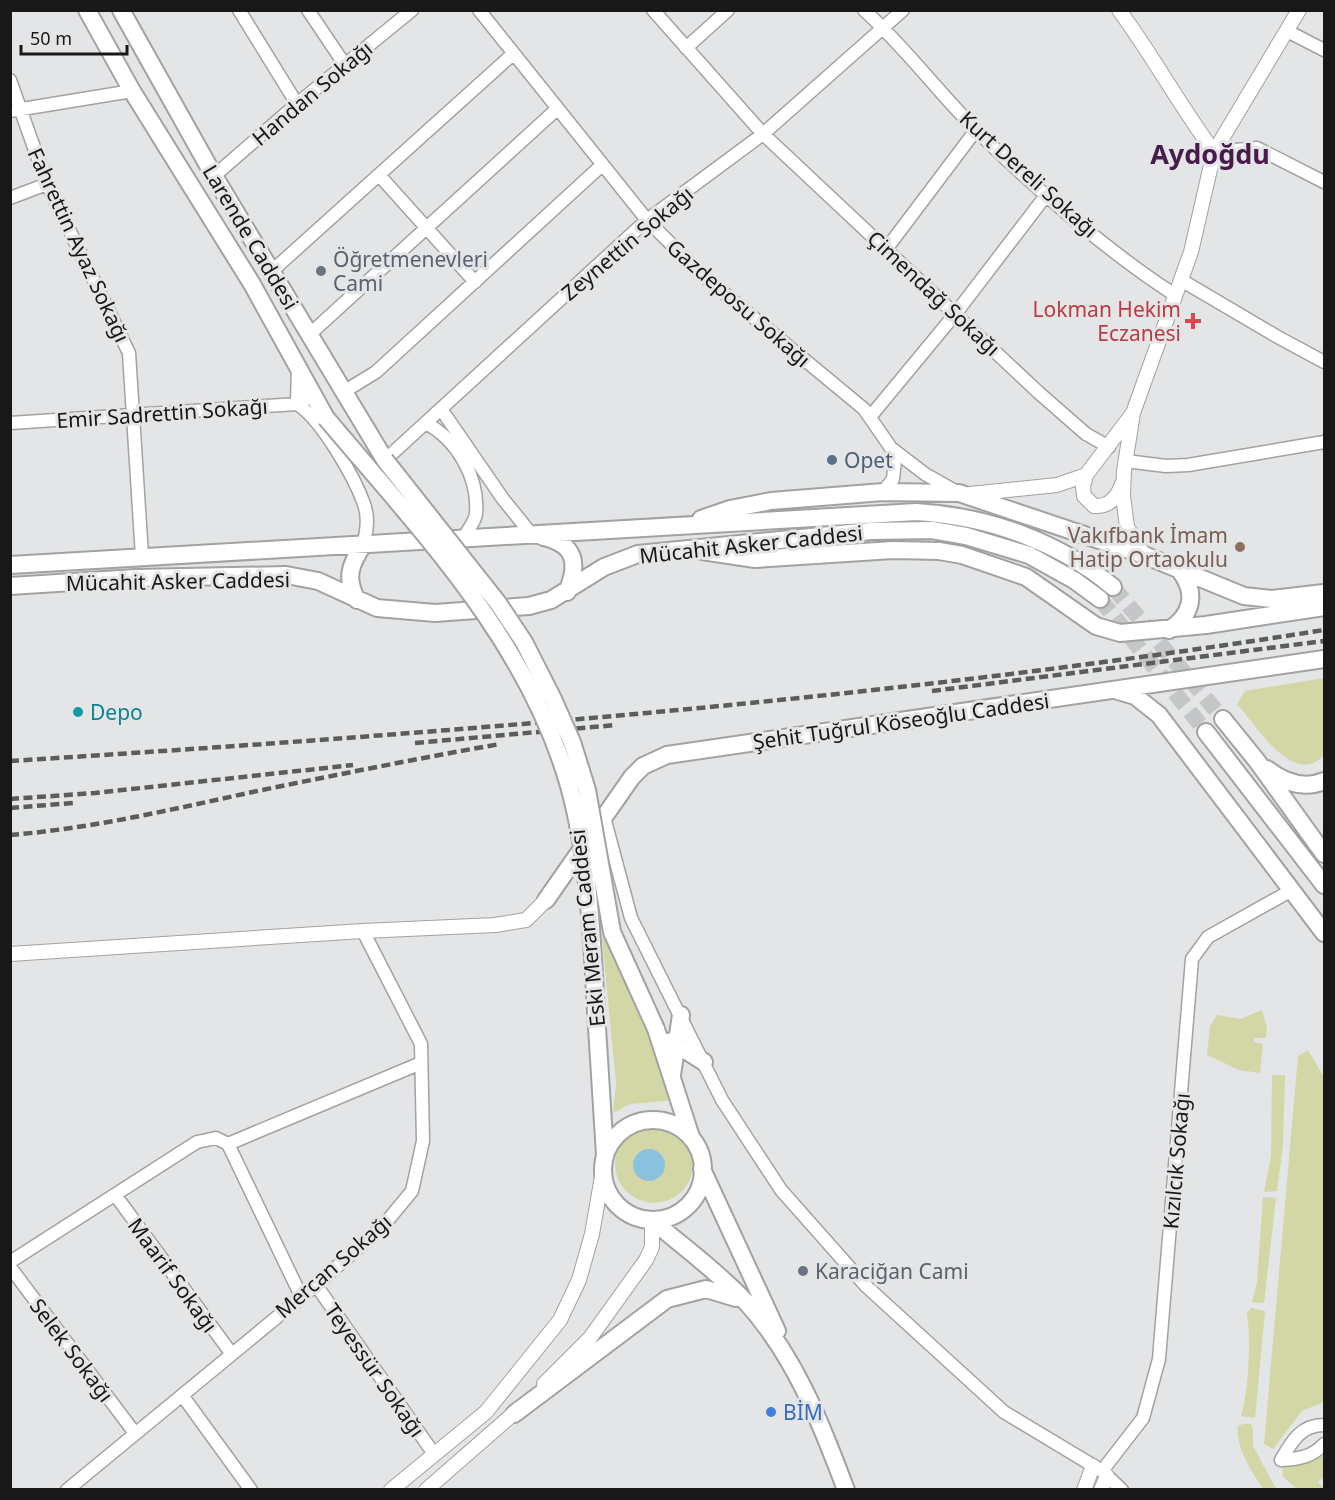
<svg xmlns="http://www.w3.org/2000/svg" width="1335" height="1500" viewBox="0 0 1335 1500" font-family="'Noto Sans',sans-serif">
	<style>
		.green { fill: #d3d7a6 }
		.water { fill: #8ac2de }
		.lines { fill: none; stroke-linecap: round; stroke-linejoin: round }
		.secondary-tunnel { stroke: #c5c6c7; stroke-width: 16; stroke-dasharray: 16 8; stroke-linecap: butt }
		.minor-casing { stroke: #a1a2a3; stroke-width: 15 }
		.tertiary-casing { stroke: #a1a2a3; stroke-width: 16 }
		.secondary-casing { stroke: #a1a2a3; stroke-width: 20 }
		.minor { stroke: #fff; stroke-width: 12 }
		.tertiary { stroke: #fff; stroke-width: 14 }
		.secondary { stroke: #fff; stroke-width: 16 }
		.rail { stroke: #5b5c5c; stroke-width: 4.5; stroke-dasharray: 9 4.5; stroke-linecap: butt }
		.secondary-bridge-casing { stroke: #a1a2a3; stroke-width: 20; stroke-linecap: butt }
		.secondary-bridge { stroke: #fff; stroke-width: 16 }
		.worship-dot { fill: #6b7280; stroke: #e4e5e6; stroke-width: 2 }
		.health-dot { fill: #e0444e; stroke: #e4e5e6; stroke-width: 2 }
		.service-dot { fill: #5c6f8a; stroke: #e4e5e6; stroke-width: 2 }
		.education-dot { fill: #8d6e63; stroke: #e4e5e6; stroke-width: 2 }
		.culture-dot { fill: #0f9aa8; stroke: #e4e5e6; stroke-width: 2 }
		.shop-dot { fill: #3f7fe0; stroke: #e4e5e6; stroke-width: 2 }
		.labels { text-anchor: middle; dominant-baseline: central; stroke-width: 6; stroke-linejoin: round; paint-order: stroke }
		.street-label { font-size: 21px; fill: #181818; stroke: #e4e5e6 }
		.worship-label { font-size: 21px; fill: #5b616d; stroke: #e4e5e6; text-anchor: start }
		.health-label { font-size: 21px; fill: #be3a42; stroke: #e4e5e6; text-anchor: end }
		.service-label { font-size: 21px; fill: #4e5e75; stroke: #e4e5e6; text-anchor: start }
		.education-label { font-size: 21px; fill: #785e54; stroke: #e4e5e6; text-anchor: end }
		.culture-label { font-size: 21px; fill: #0d838f; stroke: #e4e5e6; text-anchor: start }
		.shop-label { font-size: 21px; fill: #366cbe; stroke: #e4e5e6; text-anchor: start }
		.district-label { font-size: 27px; font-weight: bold; fill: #491b4d; stroke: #e4e5e6 }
	</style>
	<rect width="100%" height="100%" fill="#e4e5e6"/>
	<path class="green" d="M1324 678V755C1294 789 1256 725 1237 704L1245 691Z
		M602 938 607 939 675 1100 630 1104 613 1113 616 1083Z
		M1262 1010 1267 1028 1266 1038H1254V1042L1263 1044 1260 1073 1239 1070 1207 1055 1210 1026 1217 1015 1241 1019Z
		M1308 1050 1324 1077V1402L1302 1411 1273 1449 1264 1444 1298 1056Z
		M1272 1075H1285L1283 1145 1277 1191 1264 1192 1271 1156Z
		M615 1164a39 39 0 1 1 78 0a39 39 0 1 1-78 0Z
		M1263 1197 1276 1198 1264 1303 1252 1302 1257 1282Z
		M1251 1308 1265 1311 1255 1418 1241 1416C1249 1391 1251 1339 1247 1313Z
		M1243 1424H1251L1253 1429V1446L1275 1487 1279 1489H1263C1251 1470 1236 1449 1238 1426Z
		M1324 1456V1477L1318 1482 1324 1489H1297L1283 1477 1282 1464Z"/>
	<path class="water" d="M633 1165a16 16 0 1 1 32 0a16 16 0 1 1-32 0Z"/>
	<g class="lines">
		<path class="secondary-tunnel" d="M1113 587 1223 719
			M1100 599 1206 732"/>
		<defs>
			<path id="minor" d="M239 10 297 104
				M308 10 345 65
				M479 10 647 220 701 274 864 409 891 448 895 460 893 479 883 492
				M653 10 763 134 1038 392 1086 434 1109 447
				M864 10C907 49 941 96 982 136 1037 190 1111 254 1175 295
				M1287 31 1324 50
				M686 48 728 10
				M10 80 47 184 129 353 142 556
				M10 111 132 91
				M1214 152 1257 148 1324 182
				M379 175 475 282
				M214 176 297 104 412 10
				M10 198 47 184
				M887 248 976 130
				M272 271 513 54
				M1181 280 1276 336 1324 362
				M310 334 557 109
				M298 367 297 404C321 419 354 476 364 504 369 518 367 531 363 545
				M345 391 376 372 602 165
				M441 409 503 499 532 535
				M870 417 956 313 1047 194
				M10 423 297 404 312 396
				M426 423C457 440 479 477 476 514 475 522 467 531 463 539
				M891 448 925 474 955 491
				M385 460 647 220 763 134 903 10
				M1126 461 1166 466 1188 465 1324 442
				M604 817 631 918 722 1100 781 1190 866 1286 1004 1412 1102 1471 1122 1490
				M228 1144 421 1063
				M116 1196 231 1353
				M10 1262 197 1142 216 1138 228 1144 301 1296
				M10 1267 134 1432
				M316 1285 434 1454
				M182 1395 251 1490
				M1324 1425C1301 1425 1292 1441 1281 1460 1299 1459 1312 1457 1324 1444
				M1102 1471 1143 1418 1159 1359 1192 959 1208 937 1292 890
				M67 1490 316 1285 383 1226 412 1191 423 1141 421 1044 363 931"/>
			<path id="tertiary" d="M1119 10C1153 56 1180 106 1214 152
				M1086 475 1083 487 1084 496 1094 506C1109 507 1117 498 1122 484
				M970 494 1057 485 1086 475 1133 413
				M1144 555 1127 527 1123 496 1124 471 1133 413 1191 252 1214 152 1299 10
				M10 954 363 931 495 925 526 920 546 900
				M544 1384 590 1338 646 1260 652 1247V1220
				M391 1490 486 1412 560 1320 579 1280 592 1234 603 1171
				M426 1490 520 1408
				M1084 1490 1093 1466
				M1101 1490 1107 1476"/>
			<path id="secondary" d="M87 10 132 91 252 284 326 418
				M121 10 214 176 385 460
				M701 519 730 509 771 501 883 492 959 493 1144 555 1244 596 1272 599 1324 593
				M543 537C576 544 579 564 567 592
				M702 551 755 559 893 550 939 551 962 555 1026 577 1096 626 1120 633 1206 625 1324 607
				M10 565 916 512C987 516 1058 541 1113 587
				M10 586 136 578 286 575 318 581 377 608 435 613 529 606 551 600 604 567 638 554 871 531 932 530 966 536 1029 555 1074 580 1100 599
				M357 600C345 578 350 565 363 545
				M1169 630C1192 615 1197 594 1181 572
				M1118 691 1135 696 1159 715 1324 933
				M1223 719 1257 761 1324 854
				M1206 732 1324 885
				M1267 769C1284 782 1303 790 1324 781
				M546 900 632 777 643 766 667 755 1324 659
				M656 1029 691 1137
				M671 1041 704 1062
				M598 1043 605 1155
				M672 1075 681 1015
				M603 1170a50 50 0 1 1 100 0a50 50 0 1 1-100 0Z
				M702 1169 777 1331
				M652 1220C683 1247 717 1271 745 1301 794 1354 821 1423 846 1490
				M514 1414 667 1299 706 1289 736 1298"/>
		</defs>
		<use href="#minor" class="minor-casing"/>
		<use href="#tertiary" class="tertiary-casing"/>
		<use href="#secondary" class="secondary-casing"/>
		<use href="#minor" class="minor"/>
		<use href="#tertiary" class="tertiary"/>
		<use href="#secondary" class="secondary"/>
		<path class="rail" d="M932 691 1324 641
			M415 743 616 725
			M10 761C450 733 889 699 1324 630
			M10 799 95 793 353 765
			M10 808 73 803
			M10 835C96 828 178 808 262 790 341 774 420 758 500 744"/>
		<defs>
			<path id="secondary-bridge" d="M326 418C421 531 528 641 569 786 592 869 592 957 598 1043
				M385 460 498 603 524 642 553 699 572 742 587 790 612 932 656 1029"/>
		</defs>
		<use href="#secondary-bridge" class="secondary-bridge-casing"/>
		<use href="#secondary-bridge" class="secondary-bridge"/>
	</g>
	<g class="worship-dot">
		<circle cx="321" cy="271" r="6"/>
		<circle cx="803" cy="1271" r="6"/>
	</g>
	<path class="health-dot" d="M1190 312h6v6h6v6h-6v6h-6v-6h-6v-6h6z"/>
	<circle class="service-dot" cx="832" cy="460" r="6"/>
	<circle class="education-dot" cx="1240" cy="547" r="6"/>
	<circle class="culture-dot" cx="78" cy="712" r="6"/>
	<circle class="shop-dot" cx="771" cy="1412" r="6"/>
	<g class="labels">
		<g class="street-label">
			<text transform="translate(312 93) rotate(-40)">Handan Sokağı</text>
			<text transform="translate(1029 174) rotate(42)">Kurt Dereli Sokağı</text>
			<text transform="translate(251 237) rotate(59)">Larende Caddesi</text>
			<text transform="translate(627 243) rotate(-40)">Zeynettin Sokağı</text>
			<text transform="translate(79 245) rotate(65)">Fahrettin Ayaz Sokağı</text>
			<text transform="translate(934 293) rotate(43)">Çimendağ Sokağı</text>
			<text transform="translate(739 303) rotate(41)">Gazdeposu Sokağı</text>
			<text transform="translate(162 413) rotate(-4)">Emir Sadrettin Sokağı</text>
			<text transform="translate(751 544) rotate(-6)">Mücahit Asker Caddesi</text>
			<text transform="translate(178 581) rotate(-1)">Mücahit Asker Caddesi</text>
			<text transform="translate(901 721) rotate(-8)">Şehit Tuğrul Köseoğlu Caddesi</text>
			<text transform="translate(587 928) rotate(-96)">Eski Meram Caddesi</text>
			<text transform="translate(1176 1161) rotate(-85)">Kızılcık Sokağı</text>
			<text transform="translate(333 1266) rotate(-41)">Mercan Sokağı</text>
			<text transform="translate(173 1275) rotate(54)">Maarif Sokağı</text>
			<text transform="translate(72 1350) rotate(53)">Selek Sokağı</text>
			<text transform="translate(375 1370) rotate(55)">Teyessür Sokağı</text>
		</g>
		<g class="worship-label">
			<text x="333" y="259">Öğretmenevleri<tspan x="333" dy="24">Cami</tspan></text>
			<text x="815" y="1271">Karaciğan Cami</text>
		</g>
		<g class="health-label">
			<text x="1181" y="309">Lokman Hekim<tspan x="1181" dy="24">Eczanesi</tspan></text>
		</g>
		<g class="service-label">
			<text x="844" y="460">Opet</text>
		</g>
		<g class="education-label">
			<text x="1228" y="535">Vakıfbank İmam<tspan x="1228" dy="24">Hatip Ortaokulu</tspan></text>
		</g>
		<g class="culture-label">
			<text x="90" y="712">Depo</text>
		</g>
		<g class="shop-label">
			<text x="783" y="1412">BİM</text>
		</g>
		<g class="district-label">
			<text x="1210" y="153">Aydoğdu</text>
		</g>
	</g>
	<rect width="1335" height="1500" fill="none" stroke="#181818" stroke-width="24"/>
	<path d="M21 45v9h106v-9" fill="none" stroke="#181818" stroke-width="3"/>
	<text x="30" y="45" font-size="18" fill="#181818" stroke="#e4e5e6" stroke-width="4.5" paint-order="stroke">50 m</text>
</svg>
